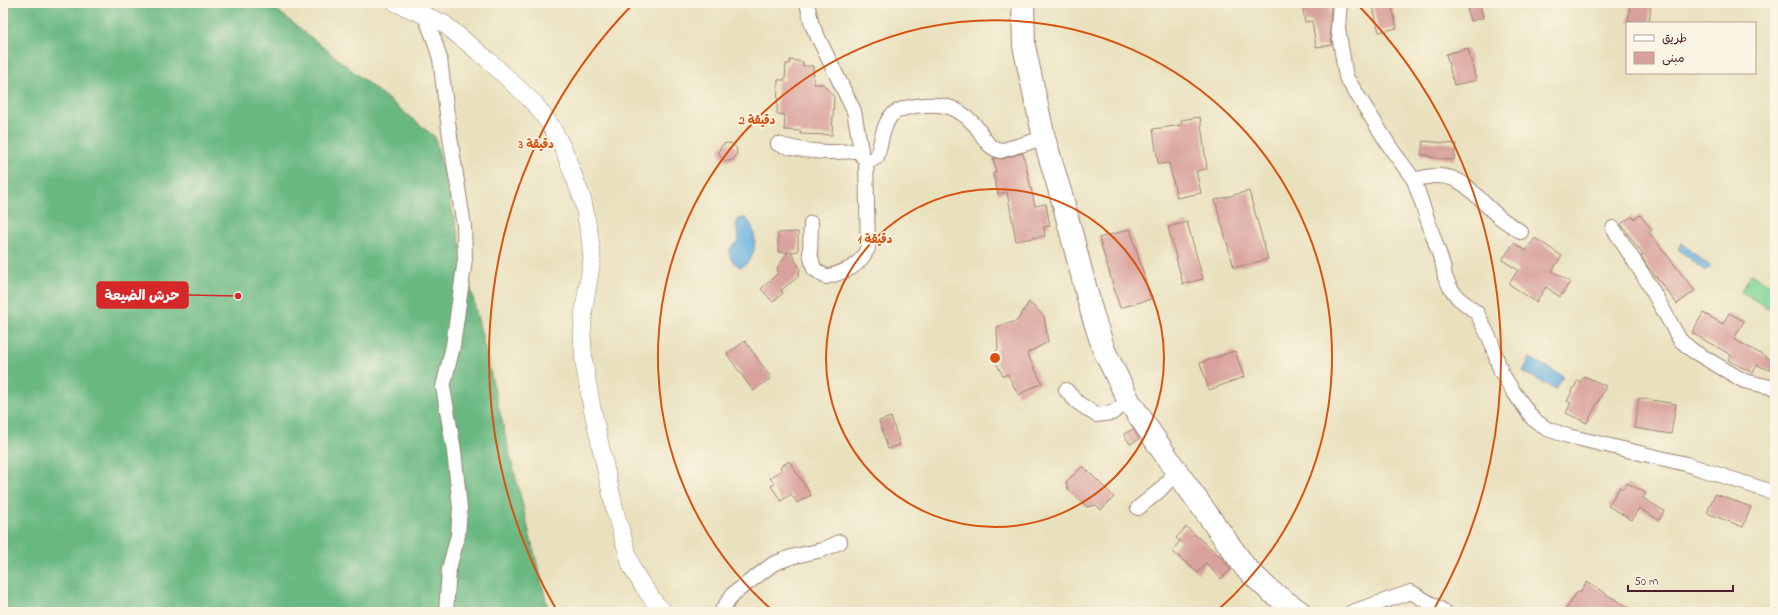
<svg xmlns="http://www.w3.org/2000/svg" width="1778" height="615" viewBox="0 0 1778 615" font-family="'Indie Flower','Playpen Sans Arabic',sans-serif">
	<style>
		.green { fill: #82d79a; stroke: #667b62 }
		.forest { fill: #69b882; stroke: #5a6c56 }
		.water { fill: #69b1e0; stroke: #5a6886 }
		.building { fill: #d8a19b }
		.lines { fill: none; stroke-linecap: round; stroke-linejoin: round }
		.minor-casing { stroke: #9a8074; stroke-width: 16 }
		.tertiary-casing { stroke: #9a8074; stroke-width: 18 }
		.primary-casing { stroke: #9a8074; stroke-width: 24 }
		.minor { stroke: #fff; stroke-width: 14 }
		.tertiary { stroke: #fff; stroke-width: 17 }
		.primary { stroke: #fff; stroke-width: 22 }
		.ring { fill: none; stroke: #d8530f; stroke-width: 2 }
		.centre { fill: #d8530f; stroke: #fcf5e5; stroke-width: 2 }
		.ring-label { font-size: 12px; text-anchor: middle; font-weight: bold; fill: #d8530f; stroke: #fcf5e5; stroke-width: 3.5; stroke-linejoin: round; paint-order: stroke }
		.leader { fill: none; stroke: #d62828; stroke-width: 1.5 }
		.callout-dot { fill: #d62828; stroke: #fcf5e5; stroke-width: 1.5 }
		.callout { fill: #d62828; stroke: #d62828; stroke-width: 1.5 }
		.callout-label { font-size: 14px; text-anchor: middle; font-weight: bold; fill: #fff }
	</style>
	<rect width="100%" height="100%" fill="#fcf5e5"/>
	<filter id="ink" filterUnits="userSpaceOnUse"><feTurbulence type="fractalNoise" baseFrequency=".025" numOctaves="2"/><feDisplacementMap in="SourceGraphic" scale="8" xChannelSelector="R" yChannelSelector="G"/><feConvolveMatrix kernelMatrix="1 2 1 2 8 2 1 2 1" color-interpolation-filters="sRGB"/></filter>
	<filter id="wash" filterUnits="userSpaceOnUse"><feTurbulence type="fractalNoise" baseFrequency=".012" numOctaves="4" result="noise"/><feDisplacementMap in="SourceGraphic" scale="16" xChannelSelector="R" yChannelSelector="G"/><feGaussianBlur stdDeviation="0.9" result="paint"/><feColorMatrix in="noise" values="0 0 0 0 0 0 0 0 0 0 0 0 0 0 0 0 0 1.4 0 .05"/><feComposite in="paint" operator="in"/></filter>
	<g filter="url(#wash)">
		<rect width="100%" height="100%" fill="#e9e1be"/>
		<path class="green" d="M1751 274 1775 288V312L1741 292Z"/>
		<path class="forest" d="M3 3H268L435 137 510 455 549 612H3Z"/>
		<path class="water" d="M745 218C757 226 758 251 748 262 746 264 743 266 740 267 733 263 730 259 729 251L733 245 739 241 736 225 739 219Z
			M1682 243 1710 266 1705 271 1678 249Z
			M1530 358 1563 376 1556 389 1523 372Z"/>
		<g id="blocks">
			<path class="building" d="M1302 3H1331L1330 28 1332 45 1316 47 1312 21 1305 22Z
				M1372 3H1391L1397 28 1379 32Z
				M1466 3H1480L1483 18 1470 21Z
				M1630 3H1651L1649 23 1628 22Z
				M1468 48 1476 80 1454 85 1446 54Z
				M790 60 803 62V66H813L814 84H823L834 97 832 135 800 134 801 131 784 130 785 115 777 114 778 80H785L786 64H790Z
				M1200 117 1207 169 1196 171 1201 193 1177 198 1169 163 1158 164 1153 129 1182 125 1181 120Z
				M1423 141 1456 144 1454 160 1429 157V155H1421Z
				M719 152a9 9 0 1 1 18 0a9 9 0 1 1-18 0Z
				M1023 153 1035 206 1046 204 1050 226 1044 227 1045 236 1016 241 1007 192 998 194 993 173 996 172 993 158 1002 159Z
				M1249 191 1268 259 1234 268 1215 200Z
				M1640 215 1652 230 1649 232 1695 291 1677 304 1646 264 1641 256 1643 255 1621 224 1632 216 1634 219Z
				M1187 222 1203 279 1183 284 1168 227Z
				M1130 229 1151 299 1120 308 1099 238Z
				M798 232V251L791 252 800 269 798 277 781 290 783 293 773 302 761 289 778 273 777 268 788 252H778V233Z
				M1535 238 1562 256 1552 271 1570 282 1560 297 1546 287 1536 302 1509 284 1518 270 1502 260 1514 243 1526 251Z
				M1029 302 1044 316 1048 342 1027 353 1042 383 1018 395 1008 374 1003 376 992 355 998 349 997 327 1017 321Z
				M1703 313 1723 324 1729 313 1744 321 1734 339 1775 362V372L1757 365 1753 373 1728 360 1731 355 1692 333Z
				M745 341 771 378 753 391 727 354Z
				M1235 351 1244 377 1209 390 1200 363Z
				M1584 376 1606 386 1587 423 1566 413 1571 403 1567 401 1578 380 1581 382Z
				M1639 398 1676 404 1671 434 1634 428Z
				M891 417 900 445 888 449 879 421Z
				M1133 429 1139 439 1130 444 1124 434Z
				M789 461 811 495 797 503 791 494 781 501 771 486 775 484 770 478 782 470 780 467Z
				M1083 466 1114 497 1101 510 1096 505 1087 507 1068 489 1066 482Z
				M1627 483 1646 493 1643 498 1664 511 1659 520 1639 508 1632 520 1608 506 1620 487 1623 489Z
				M1715 494 1751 507 1743 527 1707 513Z
				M1186 527 1222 558 1231 570 1221 579 1206 563 1198 573 1172 551 1180 541 1176 538Z
				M1587 582 1635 612H1564L1578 591 1580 592Z"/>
		</g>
	</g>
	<g filter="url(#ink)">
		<use href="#blocks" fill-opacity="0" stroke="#9a8074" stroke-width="1"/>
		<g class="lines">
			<defs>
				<path id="minor" d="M807 3 812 25 854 111 862 156 866 160H872L877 157C881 144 882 128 890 117 899 105 931 103 945 106 955 108 966 116 973 123 983 133 985 147 1000 151L1044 138
					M1340 3 1338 28 1346 77 1392 150 1414 180 1443 265 1445 277 1450 287 1458 298 1477 313 1491 341 1501 372 1513 391 1533 419 1547 429 1568 436 1686 464 1775 493
					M424 14 434 39 440 59 450 137 464 226 465 259 453 346 443 387 454 451 460 508 458 535 449 569 446 612
					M778 144C803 152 835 154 861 150
					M1414 180C1459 166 1468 190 1498 216 1505 222 1513 226 1521 232
					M811 223 810 253 814 269 826 277C847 271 858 268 868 248L866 160
					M1613 228 1647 281 1680 340 1693 351 1744 381 1775 388
					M1066 390 1077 402 1096 415 1112 413 1129 401
					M1138 508 1159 491 1177 472
					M722 612V610L733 594 773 564 791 557 822 550 840 542
					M1352 612 1411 592 1445 612"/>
				<path id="tertiary" d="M396 3 443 23 487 59 535 104 551 126 564 150 583 201 590 238 592 260 584 308 582 335 584 363 592 408 615 511 632 568 641 583 656 604 664 612"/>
				<path id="primary" d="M1023 3 1024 46 1044 138 1062 198 1092 313 1104 350 1116 375 1129 401 1177 472 1245 567 1270 591 1300 612"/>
			</defs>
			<use href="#minor" class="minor-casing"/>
			<use href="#tertiary" class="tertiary-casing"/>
			<use href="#primary" class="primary-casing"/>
			<use href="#minor" class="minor"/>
			<use href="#tertiary" class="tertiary"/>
			<use href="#primary" class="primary"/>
		</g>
	</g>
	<g class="ring">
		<circle cx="995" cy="358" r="169"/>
		<path d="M772 610A337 337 0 1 1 1218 610"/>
		<path d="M557 611A506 506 0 0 1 634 3M1356 3A506 506 0 0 1 1433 611"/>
	</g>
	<circle cx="995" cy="358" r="6" class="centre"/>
	<g class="ring-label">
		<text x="757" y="124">2 دقيقة</text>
		<text x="536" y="148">3 دقيقة</text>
		<text x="875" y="243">1 دقيقة</text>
	</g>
	<path class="leader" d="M238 296L188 295"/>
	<circle class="callout-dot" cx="238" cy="296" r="4"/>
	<rect class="callout" x="97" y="282" width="91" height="26" rx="4"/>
	<g class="callout-label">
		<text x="142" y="300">حرش الضيعة</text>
	</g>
	<rect width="1778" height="615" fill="none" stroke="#fcf5e5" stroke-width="16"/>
	<rect x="1626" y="22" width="130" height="52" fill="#fcf5e5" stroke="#b59f9b"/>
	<rect x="1634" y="35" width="20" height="6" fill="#ffffff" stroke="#b59f9b"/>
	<text x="1662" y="42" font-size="12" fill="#4a1f2b">طريق</text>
	<rect x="1634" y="52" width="20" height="12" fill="#d8a19b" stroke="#b59f9b"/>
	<text x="1662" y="62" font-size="12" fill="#4a1f2b">مبنى</text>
	<path d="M1628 585v6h105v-6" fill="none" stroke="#4a1f2b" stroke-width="2"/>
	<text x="1634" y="585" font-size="12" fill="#4a1f2b" stroke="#fcf5e5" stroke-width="3" paint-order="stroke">50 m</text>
</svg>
